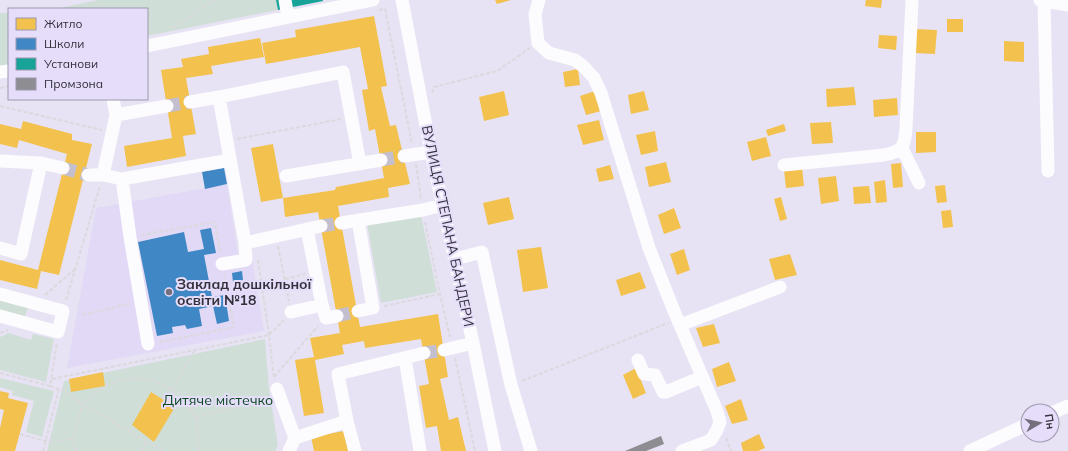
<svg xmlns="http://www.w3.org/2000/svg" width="1068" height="451" viewBox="0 0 1068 451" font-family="Mulish,sans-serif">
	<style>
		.built { fill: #e1d9f5 }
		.green { fill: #cfdfd7 }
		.homes { fill: #f2c14e }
		.schools { fill: #3f88c5 }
		.public { fill: #17a398 }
		.industry { fill: #8d8d92 }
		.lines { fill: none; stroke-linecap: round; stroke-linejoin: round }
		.minor-tunnel { stroke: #c4bfcf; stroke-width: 13; stroke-dasharray: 13 6; stroke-linecap: butt }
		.path { stroke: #dad9dd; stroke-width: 2; stroke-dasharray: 4 2; stroke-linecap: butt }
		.minor { stroke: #fcfbfd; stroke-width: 13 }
		.poi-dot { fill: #736f7c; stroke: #e5ddfa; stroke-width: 1.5 }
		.labels { text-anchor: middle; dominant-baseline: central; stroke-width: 4; stroke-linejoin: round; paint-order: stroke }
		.street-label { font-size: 14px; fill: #34313c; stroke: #e5ddfa }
		.poi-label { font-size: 14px; font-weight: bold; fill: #34313c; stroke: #e5ddfa; text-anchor: start }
		.park-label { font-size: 14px; fill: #0b4920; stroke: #e5ddfa }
	</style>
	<rect width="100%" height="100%" fill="#e8e3f4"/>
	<path class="built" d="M227 184 238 254 251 252 264 331 67 368 96 208Z"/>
	<path class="green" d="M98 0H276L278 10 147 36V9H55Z
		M0 13H9V64L0 66Z
		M421 215 437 292 381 303 367 223Z
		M0 297 29 305 24 319 0 312Z
		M9 333 31 340 33 334 54 339 46 382 0 370V337Z
		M265 339 269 389 278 445 275 451H47L64 381Z
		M0 378 54 391 42 437 26 432 34 401 12 395 13 391 0 387Z"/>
	<path class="homes" d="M495 0H511L497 4Z
		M866 0H882L881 8 865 6Z
		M374 16 387 86 381 87 390 126 396 125 410 184 388 188 389 197 338 206 360 327 438 314 448 377 440 379 449 420 458 417 466 451H441L437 426 426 428 419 386 429 384 421 339 365 348 364 341 342 345 344 354 315 360 324 413 304 416 295 360 314 357 310 338 340 333 318 212 285 217 283 198 335 190 336 187 384 178 375 129 369 131 362 90 368 89 360 47 266 64 262 43 296 37 295 30Z
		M947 19H963V32H947Z
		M916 29 937 30 935 54 915 53Z
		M879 35 897 36 896 50 878 48Z
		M260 38 264 57 211 66 213 74 186 78 196 134 183 136 186 156 127 167 124 146 172 138 161 70 183 67 181 59 209 54 208 47Z
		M1004 41 1024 42V62L1004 61Z
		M578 69 580 85 565 87 563 72Z
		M854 87 856 105 827 107 826 89Z
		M504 91 509 115 484 121 479 97Z
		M595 91 601 111 586 115 580 96Z
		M644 91 649 110 631 114 628 95Z
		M897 98 898 115 874 117 873 100Z
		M599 120 604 140 583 145 577 125Z
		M23 121 72 134V140L92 144 59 275 41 271 37 289 0 280V260L38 270 67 154 19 140 17 148 0 144V124L21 129Z
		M831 122 833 143 812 144 810 123Z
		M784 124 786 131 768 136 766 130Z
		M655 131 658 151 641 155 636 135Z
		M916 132H936V152L916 153Z
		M766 137 771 156 752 161 747 142Z
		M273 144 283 198 261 202 251 148Z
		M666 162 671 182 649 187 645 167Z
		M901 163 903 187 893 188 891 164Z
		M610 165 614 179 599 182 596 169Z
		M802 167 804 186 786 188 784 170Z
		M836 176 839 201 821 204 818 178Z
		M885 180 887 202 876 203 874 182Z
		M945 185 947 202 937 203 935 186Z
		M869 186 871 203 854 204 853 187Z
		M509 197 514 219 488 225 483 203Z
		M781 197 787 219 780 221 774 199Z
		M674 208 681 228 664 234 658 215Z
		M951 210 953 227 943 228 941 211Z
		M541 247 548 288 523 292 517 250Z
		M684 249 690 270 677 275 670 254Z
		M790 254 797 275 775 280 769 259Z
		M640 272 646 288 621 296 616 280Z
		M714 324 720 343 703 347 696 328Z
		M729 362 736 381 717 387 712 369Z
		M636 368 646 393 633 399 623 375Z
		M103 372 105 386 71 392 69 379Z
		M0 391 9 393 8 398 28 403 15 451H0V428L4 410 0 409Z
		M151 392 175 407 154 442 132 425Z
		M741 399 748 420 732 424 725 406Z
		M344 431 348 451H314L311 437Z
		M759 434 765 448 758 451H743L741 443Z"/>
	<path class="schools" d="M224 168 227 184 205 189 202 172Z
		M211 228 216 253 204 255 212 297 225 295 229 321 217 324 213 306 199 309 202 326 187 329 185 325 172 327 173 333 157 336 138 242 184 232 188 252 204 249 200 230Z
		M242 271 243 280 233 282 232 273Z"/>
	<path class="public" d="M276 0H323V1L278 10Z"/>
	<path class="industry" d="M661 436 664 444 646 451H625Z"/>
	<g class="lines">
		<path class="minor-tunnel" d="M167 106 190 102
			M381 160 404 156
			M63 168 88 175
			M321 226 341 223
			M337 316 358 311
			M424 353 444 350"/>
		<path class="path" d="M379 10 385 9 412 144
			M173 28 215 0
			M0 88 9 86
			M432 93 434 87 497 71 530 48
			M0 106 102 130
			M237 139 341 119
			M416 164 421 200
			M425 222 440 294 450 337
			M141 235 215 222 220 253
			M278 246 289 301
			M258 260 269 335 274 379
			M285 279 305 274
			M45 295 75 269
			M66 300 100 186
			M384 306 440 294
			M82 315 130 304
			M0 333 8 330
			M160 342 234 327 224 275
			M455 358 475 451
			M0 373 50 386 57 343
			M274 377 318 326
			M52 379 269 335 284 320
			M522 381 668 323
			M50 386 66 392 83 404 163 451
			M172 390 195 350
			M196 417 265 400 269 397
			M20 434 49 442 72 439
			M726 438 731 451
			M43 451 59 389
			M77 451 72 439 83 404 98 391 120 379H151L180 394 196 417 199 451
			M141 451 147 442"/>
		<path class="minor" d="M285 0 288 17
			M402 0 431 152 473 343 495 451
			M539 0 535 14 538 43 549 53 575 60 584 67 594 78 601 93 649 248 674 311 717 411 720 422 717 430 711 440 682 451
			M1040 0 1068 5
			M1044 1 1048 171
			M147 46 373 0
			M0 72 9 71
			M219 97 245 243 321 226
			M190 102 219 97 343 72 360 164
			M116 115 167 106
			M902 148 919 183
			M404 156 431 152
			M0 161 41 163 63 168
			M784 165 884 155C903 151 904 148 906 129L912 0
			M88 175H103L116 115 113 99
			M103 175 122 179 230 160
			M286 176 381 160
			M122 179 130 237 148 344
			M341 223 423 210 443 205
			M307 229 322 305 326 318 337 316
			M0 248 21 254 41 163
			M455 259 482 252 511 385 531 451
			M222 264 246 260 245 243
			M0 294 63 311 58 332 0 316
			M358 311 373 308 358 220
			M291 312 322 305
			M680 325 780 287
			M444 350 473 343
			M405 358 420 451
			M638 360 644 374 655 375 663 392H666L702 377
			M277 389 295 438 289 451
			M1052 413 1068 406
			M295 438 347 421
			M355 451 347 421 338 374 424 353
			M970 451 1028 424"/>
	</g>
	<circle class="poi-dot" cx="169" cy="292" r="4"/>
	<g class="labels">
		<g class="street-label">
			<text transform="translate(448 226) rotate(78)">ВУЛИЦЯ СТЕПАНА БАНДЕРИ</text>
		</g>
		<g class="poi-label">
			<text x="177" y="284">Заклад дошкільної<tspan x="177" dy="16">освіти №18</tspan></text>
		</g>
		<g class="park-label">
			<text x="218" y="400">Дитяче містечко</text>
		</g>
	</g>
	<rect x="8" y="8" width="140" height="92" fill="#e5ddfa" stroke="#9e98ae"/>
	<rect x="16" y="18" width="20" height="12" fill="#f2c14e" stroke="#9e98ae"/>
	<text x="44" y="28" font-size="12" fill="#34313c">Житло</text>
	<rect x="16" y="38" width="20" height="12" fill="#3f88c5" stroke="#9e98ae"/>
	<text x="44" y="48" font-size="12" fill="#34313c">Школи</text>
	<rect x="16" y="58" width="20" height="12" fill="#17a398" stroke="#9e98ae"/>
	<text x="44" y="68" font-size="12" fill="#34313c">Установи</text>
	<rect x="16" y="78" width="20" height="12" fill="#8d8d92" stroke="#9e98ae"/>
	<text x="44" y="88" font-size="12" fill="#34313c">Промзона</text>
	<g transform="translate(1040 423) rotate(81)"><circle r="19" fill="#e5ddfa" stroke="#9e98ae"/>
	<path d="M0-3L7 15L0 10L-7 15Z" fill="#736f7c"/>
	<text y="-6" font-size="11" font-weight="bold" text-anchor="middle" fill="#34313c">Пн</text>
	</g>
</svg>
